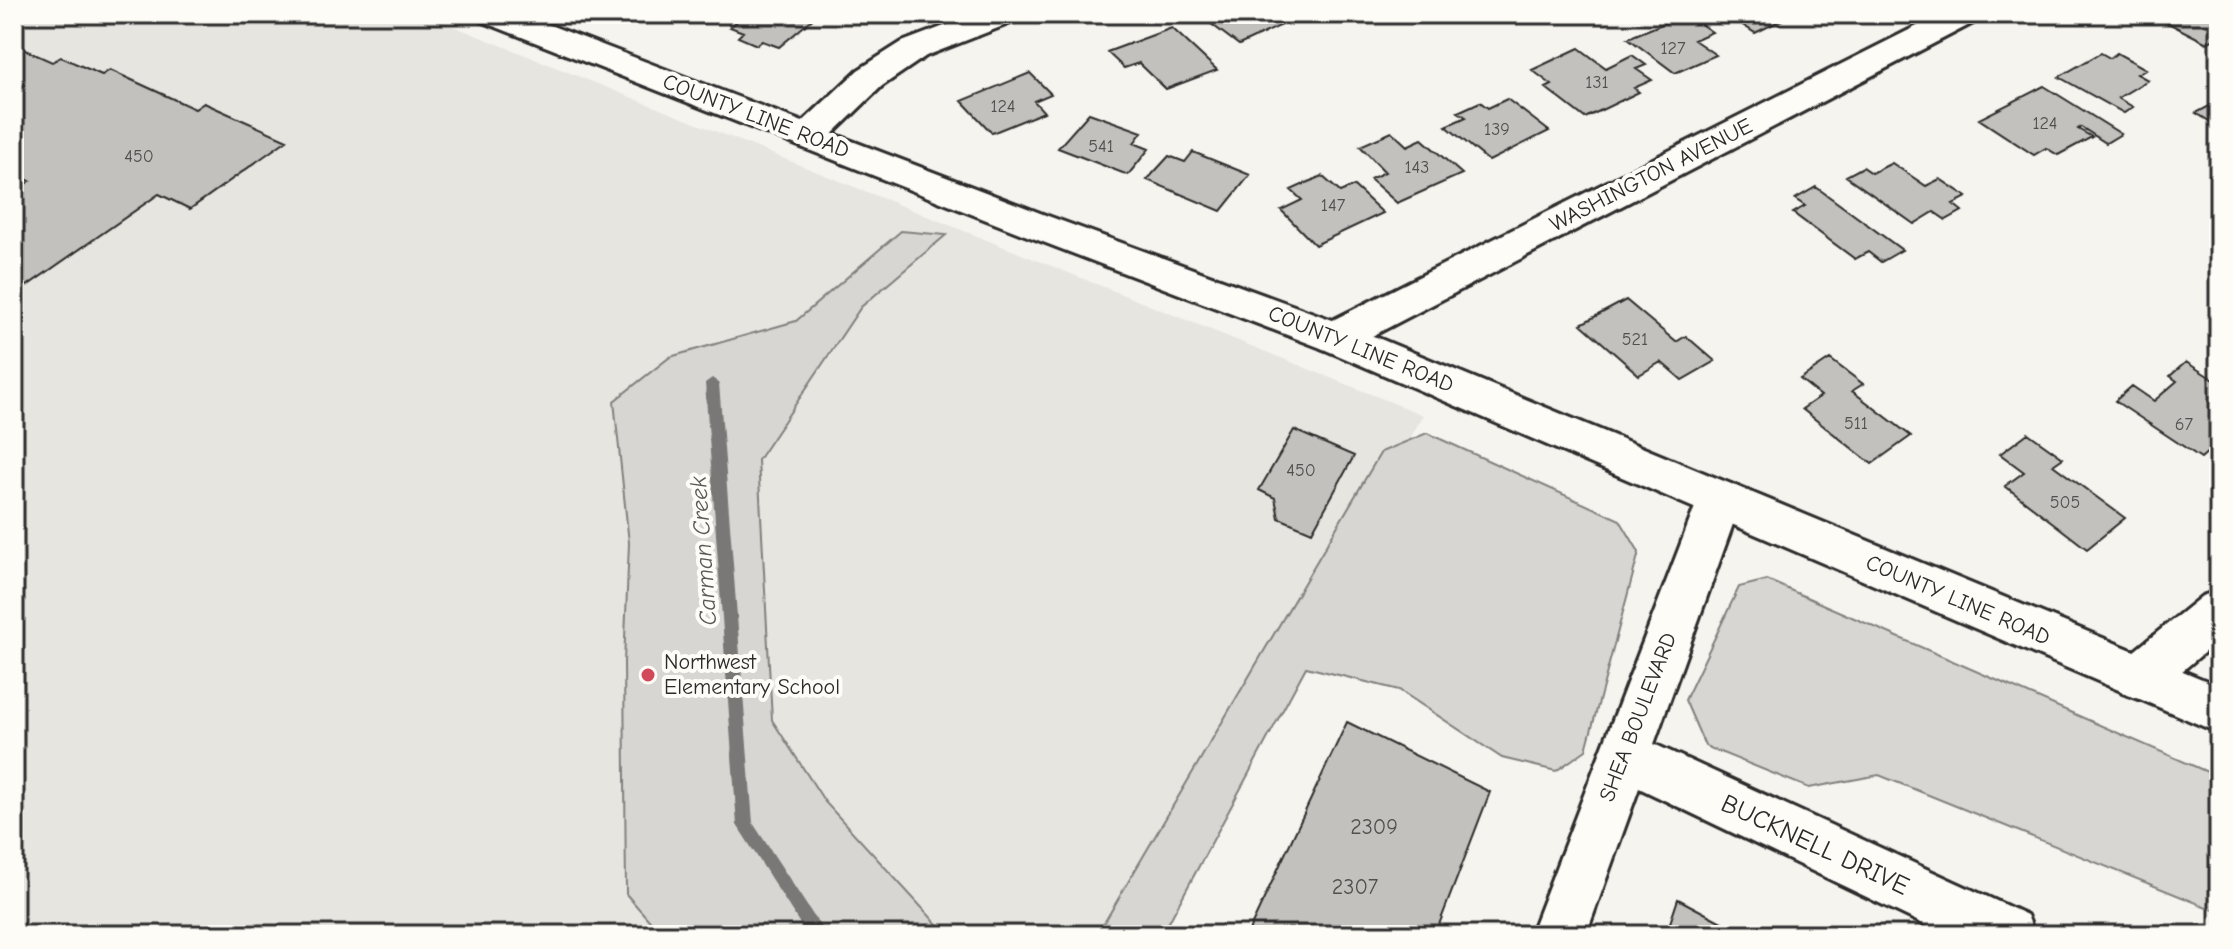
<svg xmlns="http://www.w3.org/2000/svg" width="2233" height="949" viewBox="0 0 2233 949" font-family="'Comic Neue',sans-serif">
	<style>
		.built { fill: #e6e5e0 }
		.green { fill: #d7d6d2; stroke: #81807e; stroke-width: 2 }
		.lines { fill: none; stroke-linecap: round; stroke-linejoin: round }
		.stream { fill: #797877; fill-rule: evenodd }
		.building { fill: #c2c1be; stroke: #2b2b2b; stroke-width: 2 }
		.minor-casing { stroke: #2b2b2b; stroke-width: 6 }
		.major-casing { stroke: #2b2b2b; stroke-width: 6 }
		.minor { fill: #fdfcf7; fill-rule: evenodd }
		.major { fill: #fdfcf7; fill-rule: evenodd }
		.poi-dot { fill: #d1495b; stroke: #fdfcf7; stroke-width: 3 }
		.labels { text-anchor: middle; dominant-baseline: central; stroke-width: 8; stroke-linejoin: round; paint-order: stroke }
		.number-label { font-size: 18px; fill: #515050 }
		.street-label { font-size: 22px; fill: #2b2b2b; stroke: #fdfcf7 }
		.poi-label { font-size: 22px; fill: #2b2b2b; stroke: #fdfcf7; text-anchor: start }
		.near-number-label { font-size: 22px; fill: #515050 }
		.water-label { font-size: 24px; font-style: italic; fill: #585857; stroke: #fdfcf7 }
		.near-street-label { font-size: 26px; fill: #2b2b2b; stroke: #fdfcf7 }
	</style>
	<rect width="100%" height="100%" fill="#f5f4ef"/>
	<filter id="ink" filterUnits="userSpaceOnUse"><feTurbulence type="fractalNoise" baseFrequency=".0125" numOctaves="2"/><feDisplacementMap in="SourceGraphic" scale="16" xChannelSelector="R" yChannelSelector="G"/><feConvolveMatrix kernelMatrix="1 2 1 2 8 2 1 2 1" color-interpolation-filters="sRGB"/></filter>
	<g filter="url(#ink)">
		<path class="built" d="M14 14H423L1423 415 1142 935H14Z"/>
		<path class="green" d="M901 231 946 235 861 307 758 460 772 720 825 802 947 935H662L626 894 624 662 629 543 614 401 670 357 796 321Z
			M1427 433 1620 520 1639 552 1586 750 1556 771 1502 758 1399 690 1306 667 1162 935H1097L1381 452Z
			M1767 580 2219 777V912L1879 775 1809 788 1705 746 1685 700 1739 587Z"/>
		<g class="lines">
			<path class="stream" d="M712 378 719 383 753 823 826 935H807L737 825 705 383Z"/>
		</g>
		<path class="building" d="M746 14H806L815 17 779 47 762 41 757 45 738 37 743 32 730 27Z
			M1208 14H1271L1284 24 1239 45 1202 17Z
			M1686 14 1712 32 1694 40 1716 55 1675 73 1628 38Z
			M1726 14H1772L1782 20 1755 33Z
			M2175 14H2219V36L2207 43 2164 21Z
			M1172 28 1217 70 1166 89 1139 63 1124 68 1107 52Z
			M14 45 52 62 61 57 102 75 110 70 195 109 204 103 287 140 190 209 159 194 14 295V191L30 181 14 173Z
			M1579 48 1606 68 1632 55 1646 65 1636 69 1652 80 1634 88 1639 92 1585 118 1546 88 1552 85 1532 70Z
			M2101 53 2110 58 2117 53 2146 69 2137 74 2148 80 2118 98 2133 107 2124 113 2059 77Z
			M1030 73 1051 94 1034 101 1044 112 992 133 962 101Z
			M2044 86 2121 134 2106 143 2081 127 2078 129 2092 137 2058 155 2046 148 2034 155 1979 119Z
			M1507 99 1549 131 1489 161 1446 126 1466 117 1458 112 1480 102 1488 108Z
			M2219 101V127L2196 113Z
			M1089 113 1142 132 1134 143 1149 149 1128 175 1058 148Z
			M1392 132 1407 146 1422 139 1462 174 1397 203 1370 179 1385 172 1360 146Z
			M1193 152 1250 175 1221 211 1147 180 1169 156 1185 162Z
			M1892 163 1926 186 1940 179 1967 197 1953 204 1962 211 1946 220 1934 212 1914 224 1846 176 1863 167 1872 173Z
			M1322 176 1340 192 1354 186 1383 213 1315 245 1281 210 1302 200 1291 190Z
			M1816 187 1902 250 1881 262 1868 252 1855 259 1793 213 1805 206 1795 199Z
			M1626 300 1676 342 1686 336 1715 361 1682 380 1661 362 1639 375 1581 324Z
			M1830 359 1863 384 1852 391 1911 436 1872 464 1802 409 1821 396 1800 379Z
			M2186 362 2219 383V400L2216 403 2219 405V442L2201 458 2115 401 2132 386 2154 401 2177 381 2170 376Z
			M1294 430 1354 456 1312 532 1279 518 1275 498 1259 490Z
			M2028 433 2063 458 2053 465 2125 518 2087 549 2005 486 2024 472 2000 454Z
			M1347 722 1490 792 1435 935H1247Z
			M1678 899 1746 935H1666Z"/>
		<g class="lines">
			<defs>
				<path id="minor" d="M976 14H1021L1016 21 926 56 882 86 822 144 809 148 796 144 791 136 796 128 858 70 902 42Z
					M1941 14H1982L1977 21 1349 348 1335 352 1321 348 1315 337 1321 326Z
					M1720 480 1736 486 1742 499 1654 744 2027 915 2035 935H1946L1639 788 1586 935H1530L1698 499 1704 486Z
					M2219 590V640L2156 693 2139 699 2122 693 2114 677 2122 661 2202 596Z"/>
				<path id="major" d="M476 14H521L1048 216 1349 326 2219 686V733L1321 348 1022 234 481 21Z"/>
			</defs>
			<use href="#minor" class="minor-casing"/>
			<use href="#major" class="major-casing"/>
			<use href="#minor" class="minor"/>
			<use href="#major" class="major"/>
		</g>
	</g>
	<circle class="poi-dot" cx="648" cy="675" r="8"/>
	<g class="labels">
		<g class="number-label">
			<text x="1673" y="48">127</text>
			<text x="1597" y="82">131</text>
			<text x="1003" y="106">124</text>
			<text x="2045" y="123">124</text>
			<text x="1497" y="129">139</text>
			<text x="1101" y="146">541</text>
			<text x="139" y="156">450</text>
			<text x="1417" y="167">143</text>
			<text x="1333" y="205">147</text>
			<text x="1635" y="339">521</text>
			<text x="1856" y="423">511</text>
			<text x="2184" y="424">67</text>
			<text x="1301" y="470">450</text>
			<text x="2065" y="502">505</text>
		</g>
		<g class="street-label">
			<text transform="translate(756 116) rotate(21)">COUNTY LINE ROAD</text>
			<text transform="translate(1651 175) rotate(-27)">WASHINGTON AVENUE</text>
			<text transform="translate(1361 349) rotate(22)">COUNTY LINE ROAD</text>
			<text transform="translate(1958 600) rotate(23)">COUNTY LINE ROAD</text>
			<text transform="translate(1638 717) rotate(-69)">SHEA BOULEVARD</text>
		</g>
		<g class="poi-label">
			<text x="664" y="662">Northwest<tspan x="664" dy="25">Elementary School</tspan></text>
		</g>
		<g class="near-number-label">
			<text x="1374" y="827">2309</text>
			<text x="1355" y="887">2307</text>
		</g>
		<g class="water-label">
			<text transform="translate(703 551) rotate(-94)">Carman Creek</text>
		</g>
		<g class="near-street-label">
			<text transform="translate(1815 845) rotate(25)">BUCKNELL DRIVE</text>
		</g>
	</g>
	<rect width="2233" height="949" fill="none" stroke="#fdfcf7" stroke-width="48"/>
	<rect x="24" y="24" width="2185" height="901" fill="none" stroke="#2b2b2b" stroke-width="3" filter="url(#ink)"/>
</svg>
